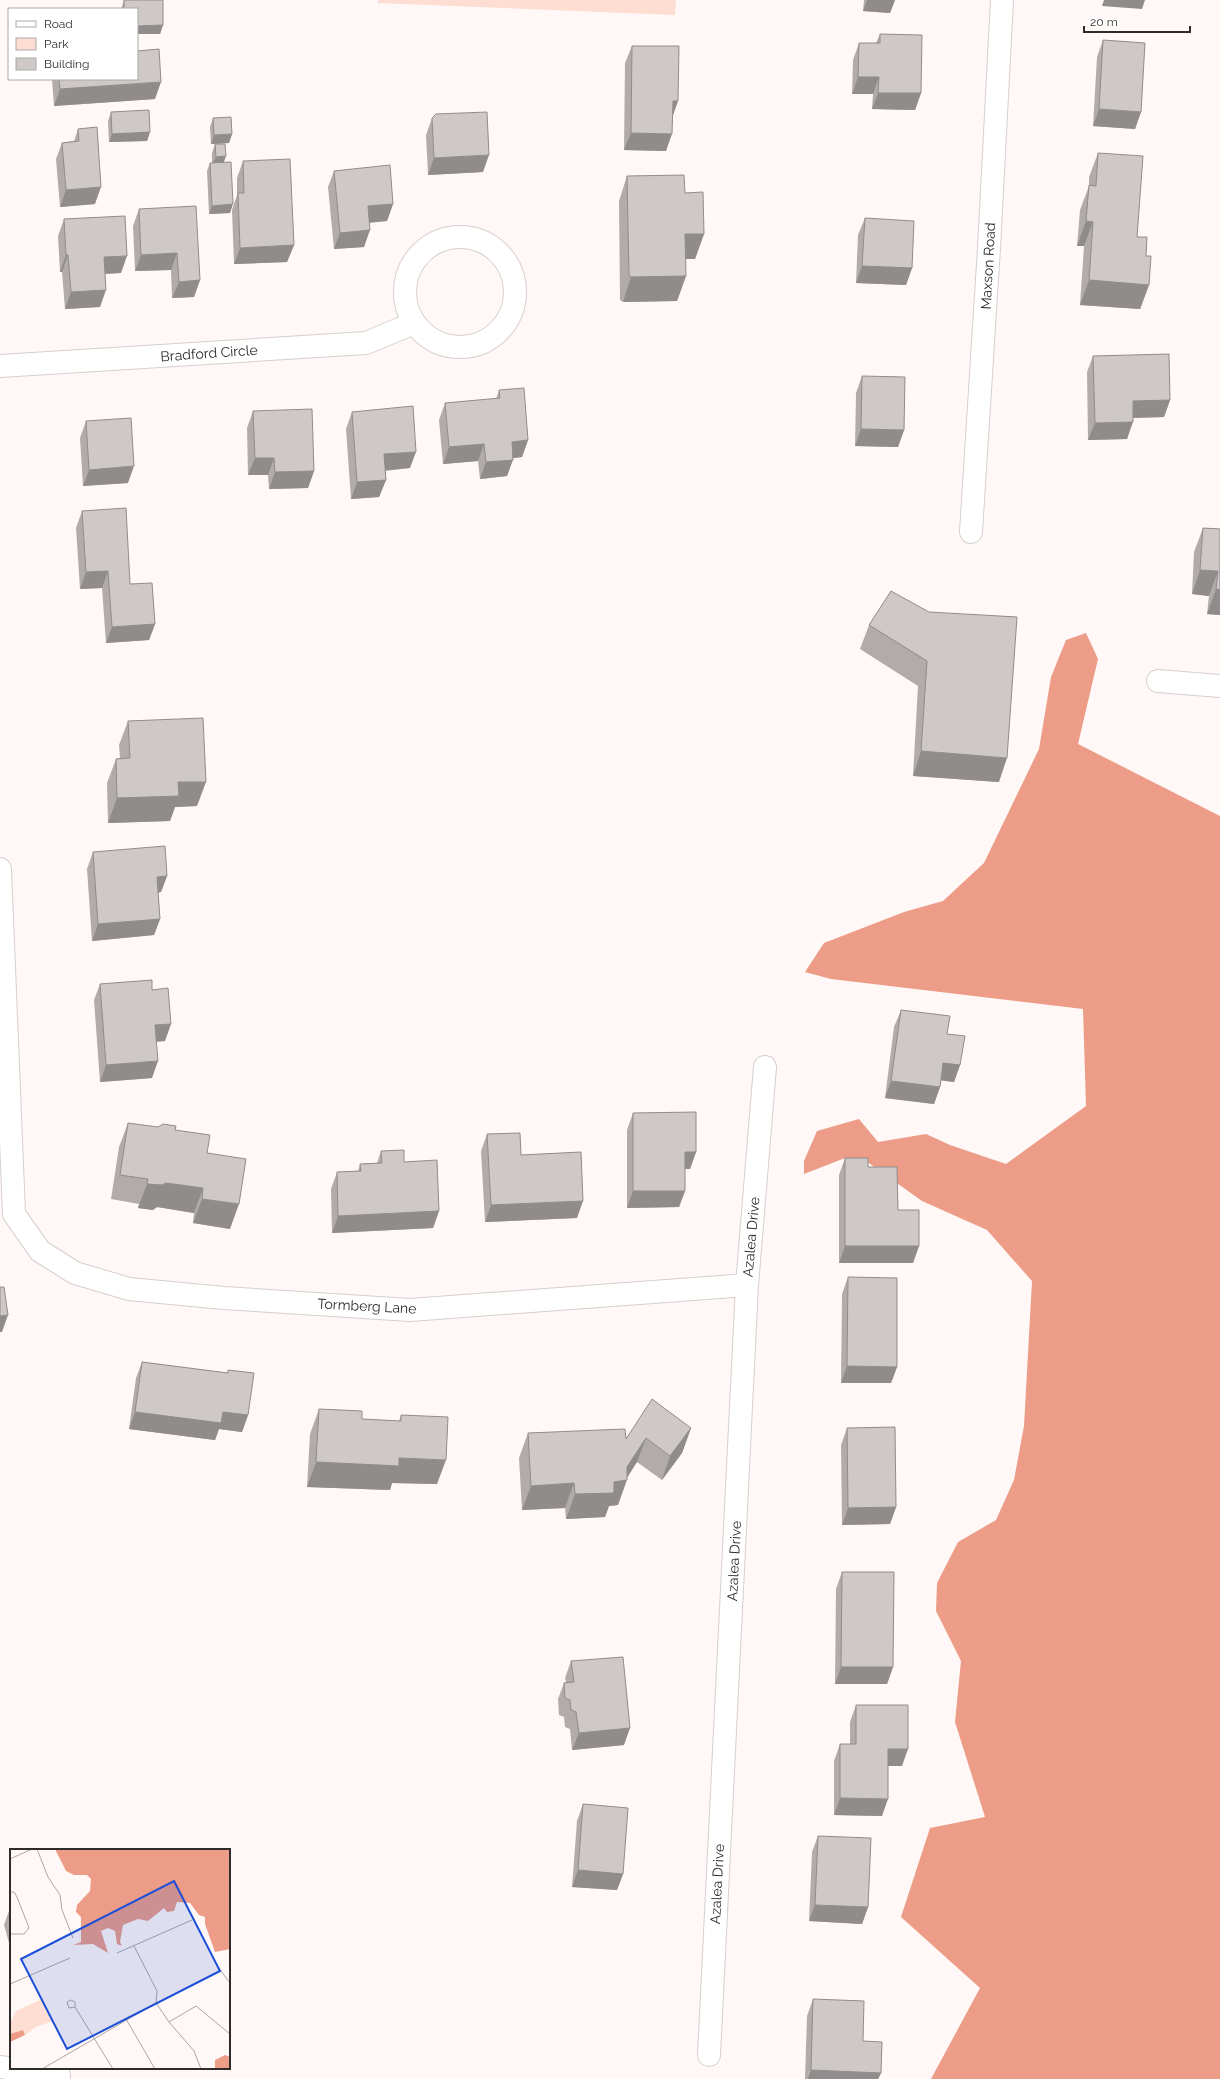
<svg xmlns="http://www.w3.org/2000/svg" width="1220" height="2079" viewBox="0 0 1220 2079" font-family="Raleway,sans-serif">
	<style>
		.green { fill: #feddd3 }
		.forest { fill: #ec9c87 }
		.lines { fill: none; stroke-linecap: round; stroke-linejoin: round }
		.street-casing { stroke: #d6cfcd; stroke-width: 24 }
		.street { stroke: #fff; stroke-width: 22 }
		.wall { fill: #b1acaa }
		.shaded-wall { fill: #908c8b }
		.building { fill: #cec8c6; stroke: #908c8b }
		.labels { text-anchor: middle; dominant-baseline: central; stroke-width: 4; stroke-linejoin: round; paint-order: stroke }
		.street-label { font-size: 14px; fill: #2e2b2b; stroke: #fff }
		.inset-road { fill: none; stroke: #aba6a5; stroke-width: 1 }
		.view { fill: #1d4ed8; fill-opacity: 0.15; stroke: #1d4ed8; stroke-width: 2 }
		.inset-edge { fill: none; stroke: #2e2b2b; stroke-width: 2 }
	</style>
	<rect width="100%" height="100%" fill="#fff8f6"/>
	<path class="green" d="M378 0H676L675 15 378 3Z"/>
	<path class="forest" d="M1086 633 1098 659 1078 744 1220 816V2079H931L980 1988 901 1917 930 1828 985 1817 955 1722 961 1661 936 1611 937 1583 958 1542 996 1520 1014 1480 1024 1426 1032 1281 987 1230 922 1201 866 1161 845 1158 804 1174V1161L817 1131 859 1119 878 1142 926 1134 950 1145 1006 1164 1086 1106 1083 1009 831 979 805 972 824 943 904 912 943 901 984 863 1039 749 1051 677 1066 640Z"/>
	<g class="lines">
		<defs>
			<path id="street" d="M405 292a55 55 0 1 1 110 0a55 55 0 1 1-110 0Z
				M0 366 366 343 414 323
				M971 532 989 248 1002 0
				M1158 681 1220 686
				M0 869 14 1214
				M14 1214 40 1251 75 1273 129 1289 224 1298 410 1310 747 1285
				M709 2055 747 1285 765 1067
				M0 2067 59 2075"/>
		</defs>
		<use href="#street" class="street-casing"/>
		<use href="#street" class="street"/>
	</g>
	<path class="wall" d="M124 0H163V25L160 34H137V9H121Z
		M864 0H895L890 13 863 11Z
		M880 34 921 93 915 110 872 109 873 94H852L853 60 859 43H876Z
		M1103 40 1141 112 1135 129 1093 126 1097 57Z
		M632 46 678 101 672 117 666 151 624 150 625 63Z
		M52 79H137L155 99 54 106Z
		M111 112 150 132 147 141 109 142 108 121Z
		M213 118 232 134 229 143 211 144 210 127Z
		M432 118 483 172 428 175 426 135Z
		M78 129 95 204 60 207 56 159 62 143 74 141Z
		M215 144 223 162 230 213 209 214 207 171 210 163H212V153Z
		M1098 153 1137 237 1146 256 1149 285 1140 309 1080 305 1084 246H1077L1080 210 1089 186V177Z
		M243 161 294 245 287 262 234 264 232 210 237 195V178Z
		M334 171 393 204 387 221 369 223 364 247 334 249 328 187Z
		M627 176 685 193 704 234 695 259H685L686 276 677 301 623 302 620 300 619 201Z
		M139 209 200 280 194 297 172 298 171 270 135 271 133 226Z
		M865 218 912 268 906 285 856 283 858 235Z
		M64 219 121 273 105 274 100 307 65 309 62 272H60L58 236Z
		M1093 356 1170 400 1164 417 1133 418 1127 439 1088 440 1087 372Z
		M862 376 904 430 898 447 855 446 856 393Z
		M499 390 528 440 522 457 513 458 507 476 480 479 478 461 443 464 439 420 445 403 496 399Z
		M253 411 314 471 308 488 269 489 268 475H248L247 428Z
		M352 412 410 468 385 471 386 480 379 497 351 499 346 429Z
		M86 421 128 483 83 486 80 438Z
		M82 511 155 624 149 640 106 643 102 588 80 589 76 528Z
		M1203 528 1220 529V615L1207 614 1209 596 1192 594 1194 552Z
		M891 591 999 782 913 776 918 686 860 649 869 625Z
		M128 721 197 806 175 807 170 821 108 823 107 783 116 759 120 758 119 745Z
		M93 852 167 876 161 892 158 893 160 919 154 935 92 941 87 869Z
		M100 984 152 990 165 1041 156 1042 152 1078 100 1082 94 1000Z
		M901 1010 947 1034 960 1065 954 1082 941 1080 940 1087 934 1104 885 1098 894 1027Z
		M633 1113 696 1152 690 1169H685V1191L679 1207 627 1208V1130Z
		M128 1123 175 1130 207 1153 230 1229 193 1223 194 1213 157 1207 153 1210 138 1208 139 1204 111 1199 119 1147Z
		M487 1134 521 1155 577 1218 485 1222 481 1151Z
		M381 1151 404 1162 439 1211 433 1228 332 1233 331 1189 337 1172 358 1171 360 1164 377 1163Z
		M845 1158 868 1167 898 1210 919 1246 913 1263H839V1175Z
		M848 1277 897 1367 891 1383H841L842 1294Z
		M142 1362 227 1373 228 1370 248 1415 242 1432 219 1429 215 1440 129 1429 136 1378Z
		M319 1409 362 1419 399 1421 401 1415 437 1484 392 1483 390 1490 307 1487 310 1434Z
		M691 1428 682 1453 662 1480 637 1462 627 1477 618 1505 609 1506 605 1517 566 1519 565 1508 522 1510 519 1458 528 1433 626 1439Z
		M847 1428 896 1507 890 1524 842 1525 841 1445Z
		M842 1572 893 1667 887 1684H835L836 1589Z
		M571 1661 624 1745 572 1750 570 1729 565 1727 564 1717 559 1715 558 1699 564 1683 566 1682 565 1678Z
		M856 1705 902 1766H888L882 1816 834 1815V1761L840 1744H850V1722Z
		M583 1804 623 1874 617 1890 572 1887 577 1821Z
		M818 1836 868 1907 862 1924 809 1921 812 1852Z
		M11 1907V1950L4 1925 10 1908Z
		M813 1999 863 2041 881 2073 878 2079H805L807 2016Z"/>
	<path class="shaded-wall" d="M867 0H895L890 13 863 11Z
		M1104 0H1145L1142 9 1102 6Z
		M163 25 160 34H137V26Z
		M858 77H879L873 94H852Z
		M161 82 155 99 54 106 60 89Z
		M878 93H921L915 110 872 109Z
		M673 101H678L672 118Z
		M1099 109 1141 112 1135 129 1093 126Z
		M150 132 147 141 109 142 112 134Z
		M631 133 672 134 666 151 624 150Z
		M232 134 229 143 211 144 214 135Z
		M489 155 483 172 428 175 434 158Z
		M226 156 223 165H212L216 157Z
		M101 187 95 204 60 207 66 190Z
		M233 204 230 213 209 214 212 206Z
		M393 204 387 221 362 223 368 206Z
		M1086 221 1093 222 1084 246H1077Z
		M370 230 364 247 334 249 340 233Z
		M685 234H704L695 259H676Z
		M294 245 287 262 234 264 240 248Z
		M177 253 171 270 135 271 141 255Z
		M66 255H68L62 272H60Z
		M127 256 121 273 98 274 104 257Z
		M862 266 912 268 906 285 856 283Z
		M686 276 677 301 623 302 631 277Z
		M200 280 194 297 172 298 179 282Z
		M1089 280 1149 285 1140 309 1080 305Z
		M106 290 100 307 65 309 71 292Z
		M1170 400 1164 417 1127 418 1133 401Z
		M1133 422 1127 439 1088 440 1095 423Z
		M861 429 904 430 898 447 855 446Z
		M528 440 522 457 506 459 512 442Z
		M484 444 478 461 443 464 449 447Z
		M416 452 410 468 377 471 384 454Z
		M255 458H274L268 475H248Z
		M513 460 507 476 480 479 486 462Z
		M134 466 128 483 83 486 89 470Z
		M314 471 308 488 269 489 275 472Z
		M386 480 379 497 351 499 357 482Z
		M1200 570 1218 571 1209 596 1192 594Z
		M108 571 102 588 80 589 86 572Z
		M1216 589 1220 590V615L1207 614Z
		M155 624 149 640 106 643 112 627Z
		M921 751 1007 758 999 782 913 776Z
		M178 782H206L197 806 175 807 170 821 108 823 117 798Z
		M167 876 161 892 151 893 157 877Z
		M160 919 154 935 92 941 98 924Z
		M171 1024 165 1041 149 1042 155 1025Z
		M158 1061 152 1078 100 1082 106 1065Z
		M943 1063 960 1065 954 1082 937 1080Z
		M891 1081 940 1087 934 1104 885 1098Z
		M685 1152H696L690 1169H679Z
		M166 1183 203 1188 194 1213 157 1207 153 1210 138 1208 147 1184Z
		M633 1191H685L679 1207 627 1208Z
		M202 1199 239 1204 230 1229 193 1223Z
		M583 1201 577 1218 485 1222 491 1205Z
		M439 1211 433 1228 332 1233 338 1216Z
		M845 1246H919L913 1263H839Z
		M8 1315 2 1332H0V1316Z
		M847 1366 897 1367 891 1383H841Z
		M135 1412H223L248 1415 242 1432 219 1429 215 1440 129 1429Z
		M691 1428 682 1453 662 1480 670 1456Z
		M646 1438 637 1462 625 1481 627 1480 618 1505 609 1506 605 1517 566 1519 575 1494 614 1482 627 1467Z
		M399 1458 446 1460 437 1484 392 1483 390 1490 307 1487 316 1462Z
		M574 1483 565 1508 522 1510 531 1486Z
		M896 1507 890 1524 842 1525 848 1508Z
		M841 1667H893L887 1684H835Z
		M630 1728 624 1745 572 1750 579 1733Z
		M888 1749H908L902 1766H882Z
		M840 1798 888 1799 882 1816 834 1815Z
		M578 1870 623 1874 617 1890 572 1887Z
		M815 1905 868 1907 862 1924 809 1921Z
		M811 2070 881 2073 878 2079H808Z"/>
	<path class="building" d="M124 0H163V25L137 26V9H124Z
		M880 34 922 35 921 93H878L879 77H858L859 43H880Z
		M1103 40 1145 43 1141 112 1099 109Z
		M632 46H679L678 101H673L672 134 631 133Z
		M159 49 161 82 60 89 59 79H137V51Z
		M149 110 150 132 112 134 111 112Z
		M487 112 489 155 434 158 432 118 436 114Z
		M231 117 232 134 214 135 213 118Z
		M97 127 101 187 66 190 62 143 79 141 78 129Z
		M215 144H225L226 156 216 157Z
		M1098 153 1143 156 1137 237H1147L1146 256H1151L1149 285 1089 280 1093 222 1086 221 1089 185 1096 186Z
		M290 159 294 245 240 248 238 193H244L243 161Z
		M231 162 233 204 212 206 210 163Z
		M390 165 393 204 368 206 370 230 340 233 334 171Z
		M684 175 685 193 703 192 704 234H685L686 276 631 277 629 275 627 176Z
		M196 206 200 280 179 282 177 253 141 255 139 209Z
		M125 216 127 256 104 257 106 290 71 292 68 255H66L64 219Z
		M865 218 914 221 912 268 862 266Z
		M1169 354 1170 400 1133 401V422L1095 423 1093 356Z
		M862 376 905 377 904 430 861 429Z
		M524 388 528 440 512 442 513 460 486 462 484 444 449 447 445 403 500 398 499 390Z
		M413 406 416 452 384 454 386 480 357 482 352 412Z
		M312 409 314 471 275 472 274 458H255L253 411Z
		M131 418 134 466 89 470 86 421Z
		M126 508 130 584 152 583 155 624 112 627 108 571 86 572 82 511Z
		M1203 528 1220 529V590L1216 589 1218 571 1200 570Z
		M891 591 929 612 1017 617 1007 758 921 751 927 661 869 625Z
		M203 718 206 782H178L179 796 117 798 116 759 130 758 128 721Z
		M165 846 167 876 157 877 160 919 98 924 93 852Z
		M152 980V990L168 988 171 1024 155 1025 158 1061 106 1065 100 984Z
		M901 1010 950 1016 947 1034 965 1036 960 1065 943 1063 940 1087 891 1081Z
		M696 1112V1152H685V1191H633V1113Z
		M128 1123 158 1127 163 1124 176 1126 175 1130 210 1135 207 1153 246 1159 239 1204 202 1199 203 1188 166 1183 162 1185 147 1184 148 1179 120 1175Z
		M520 1133 521 1155 581 1152 583 1201 491 1205 487 1134Z
		M404 1150V1162L437 1160 439 1211 338 1216 337 1172 361 1171 360 1164 382 1163 381 1151Z
		M845 1158H868V1167H897L898 1210H919V1246H845Z
		M848 1277 897 1278V1367L847 1366Z
		M0 1287H4L8 1315 0 1316Z
		M142 1362 228 1373V1370L254 1373 248 1415 223 1412 221 1423 135 1412Z
		M652 1399 691 1428 670 1456 646 1438 627 1467V1480L614 1482V1493L575 1494 574 1483 531 1486 528 1433 625 1429 626 1439Z
		M319 1409 362 1411V1419L401 1421V1415L448 1417 446 1460 399 1458V1466L316 1462Z
		M895 1427 896 1507 848 1508 847 1428Z
		M842 1572H894L893 1667H841Z
		M623 1657 630 1728 579 1733 576 1712 571 1710 570 1700 565 1698 564 1683 574 1682 571 1661Z
		M856 1705H908V1749H888V1799L840 1798V1744H856Z
		M583 1804 628 1808 623 1874 578 1870Z
		M818 1836 871 1838 868 1907 815 1905Z
		M813 1999 864 2001 863 2041 882 2042 881 2073 811 2070Z"/>
	<g class="labels">
		<g class="street-label">
			<text transform="translate(988 266) rotate(-87)">Maxson Road</text>
			<text transform="translate(209 353) rotate(-4)">Bradford Circle</text>
			<text transform="translate(751 1237) rotate(-85)">Azalea Drive</text>
			<text transform="translate(367 1306) rotate(3)">Tormberg Lane</text>
			<text transform="translate(734 1561) rotate(-87)">Azalea Drive</text>
			<text transform="translate(717 1884) rotate(-87)">Azalea Drive</text>
		</g>
	</g>
	<g transform="translate(10 1849)">
		<rect width="220" height="220" fill="#fff8f6"/>
		<path d="M32 150 43 172 26 178 15 186 13 181 0 185V174L6 162Z" fill="#feddd3"/>
		<path d="M220 0V100L205 103 195 75V68L189 66 180 54 167 53 164 62 157 63 154 59 138 72 128 70 113 76 110 93 112 97 107 95 105 82 98 79 91 82 98 104 83 95 63 96 71 93V68L66 63 67 56 80 42 81 30 77 26H64L56 22 45 0ZM13 181 15 186 0 193V185ZM215 206 220 208V220H205V211Z" fill="#ec9c87"/>
		<path class="inset-road" d="M27 0 38 28 50 46 52 61 63 89M0 10 22 0M0 43H4L7 48 19 79 14 85H0M124 97 147 142 146 154M107 104 182 71M208 118 220 134M0 135 60 109M146 154 159 173 184 202 191 220M65 158 59 159 57 153 61 151 65 153V158L103 220M116 170 145 220M159 173 186 157 220 185M32 220 146 154"/>
		<path class="view" d="M164 32 210 122 57 200 11 110Z"/>
		<rect width="220" height="220" class="inset-edge"/>
	</g>
	<rect x="8" y="8" width="130" height="72" fill="#ffffff" stroke="#abaaaa"/>
	<rect x="16" y="21" width="20" height="6" fill="#ffffff" stroke="#abaaaa"/>
	<text x="44" y="28" font-size="12" fill="#2e2b2b">Road</text>
	<rect x="16" y="38" width="20" height="12" fill="#feddd3" stroke="#abaaaa"/>
	<text x="44" y="48" font-size="12" fill="#2e2b2b">Park</text>
	<rect x="16" y="58" width="20" height="12" fill="#cec8c6" stroke="#abaaaa"/>
	<text x="44" y="68" font-size="12" fill="#2e2b2b">Building</text>
	<path d="M1084 26v6h106v-6" fill="none" stroke="#2e2b2b" stroke-width="2"/>
	<text x="1090" y="26" font-size="12" fill="#2e2b2b" stroke="#ffffff" stroke-width="3" paint-order="stroke">20 m</text>
</svg>
